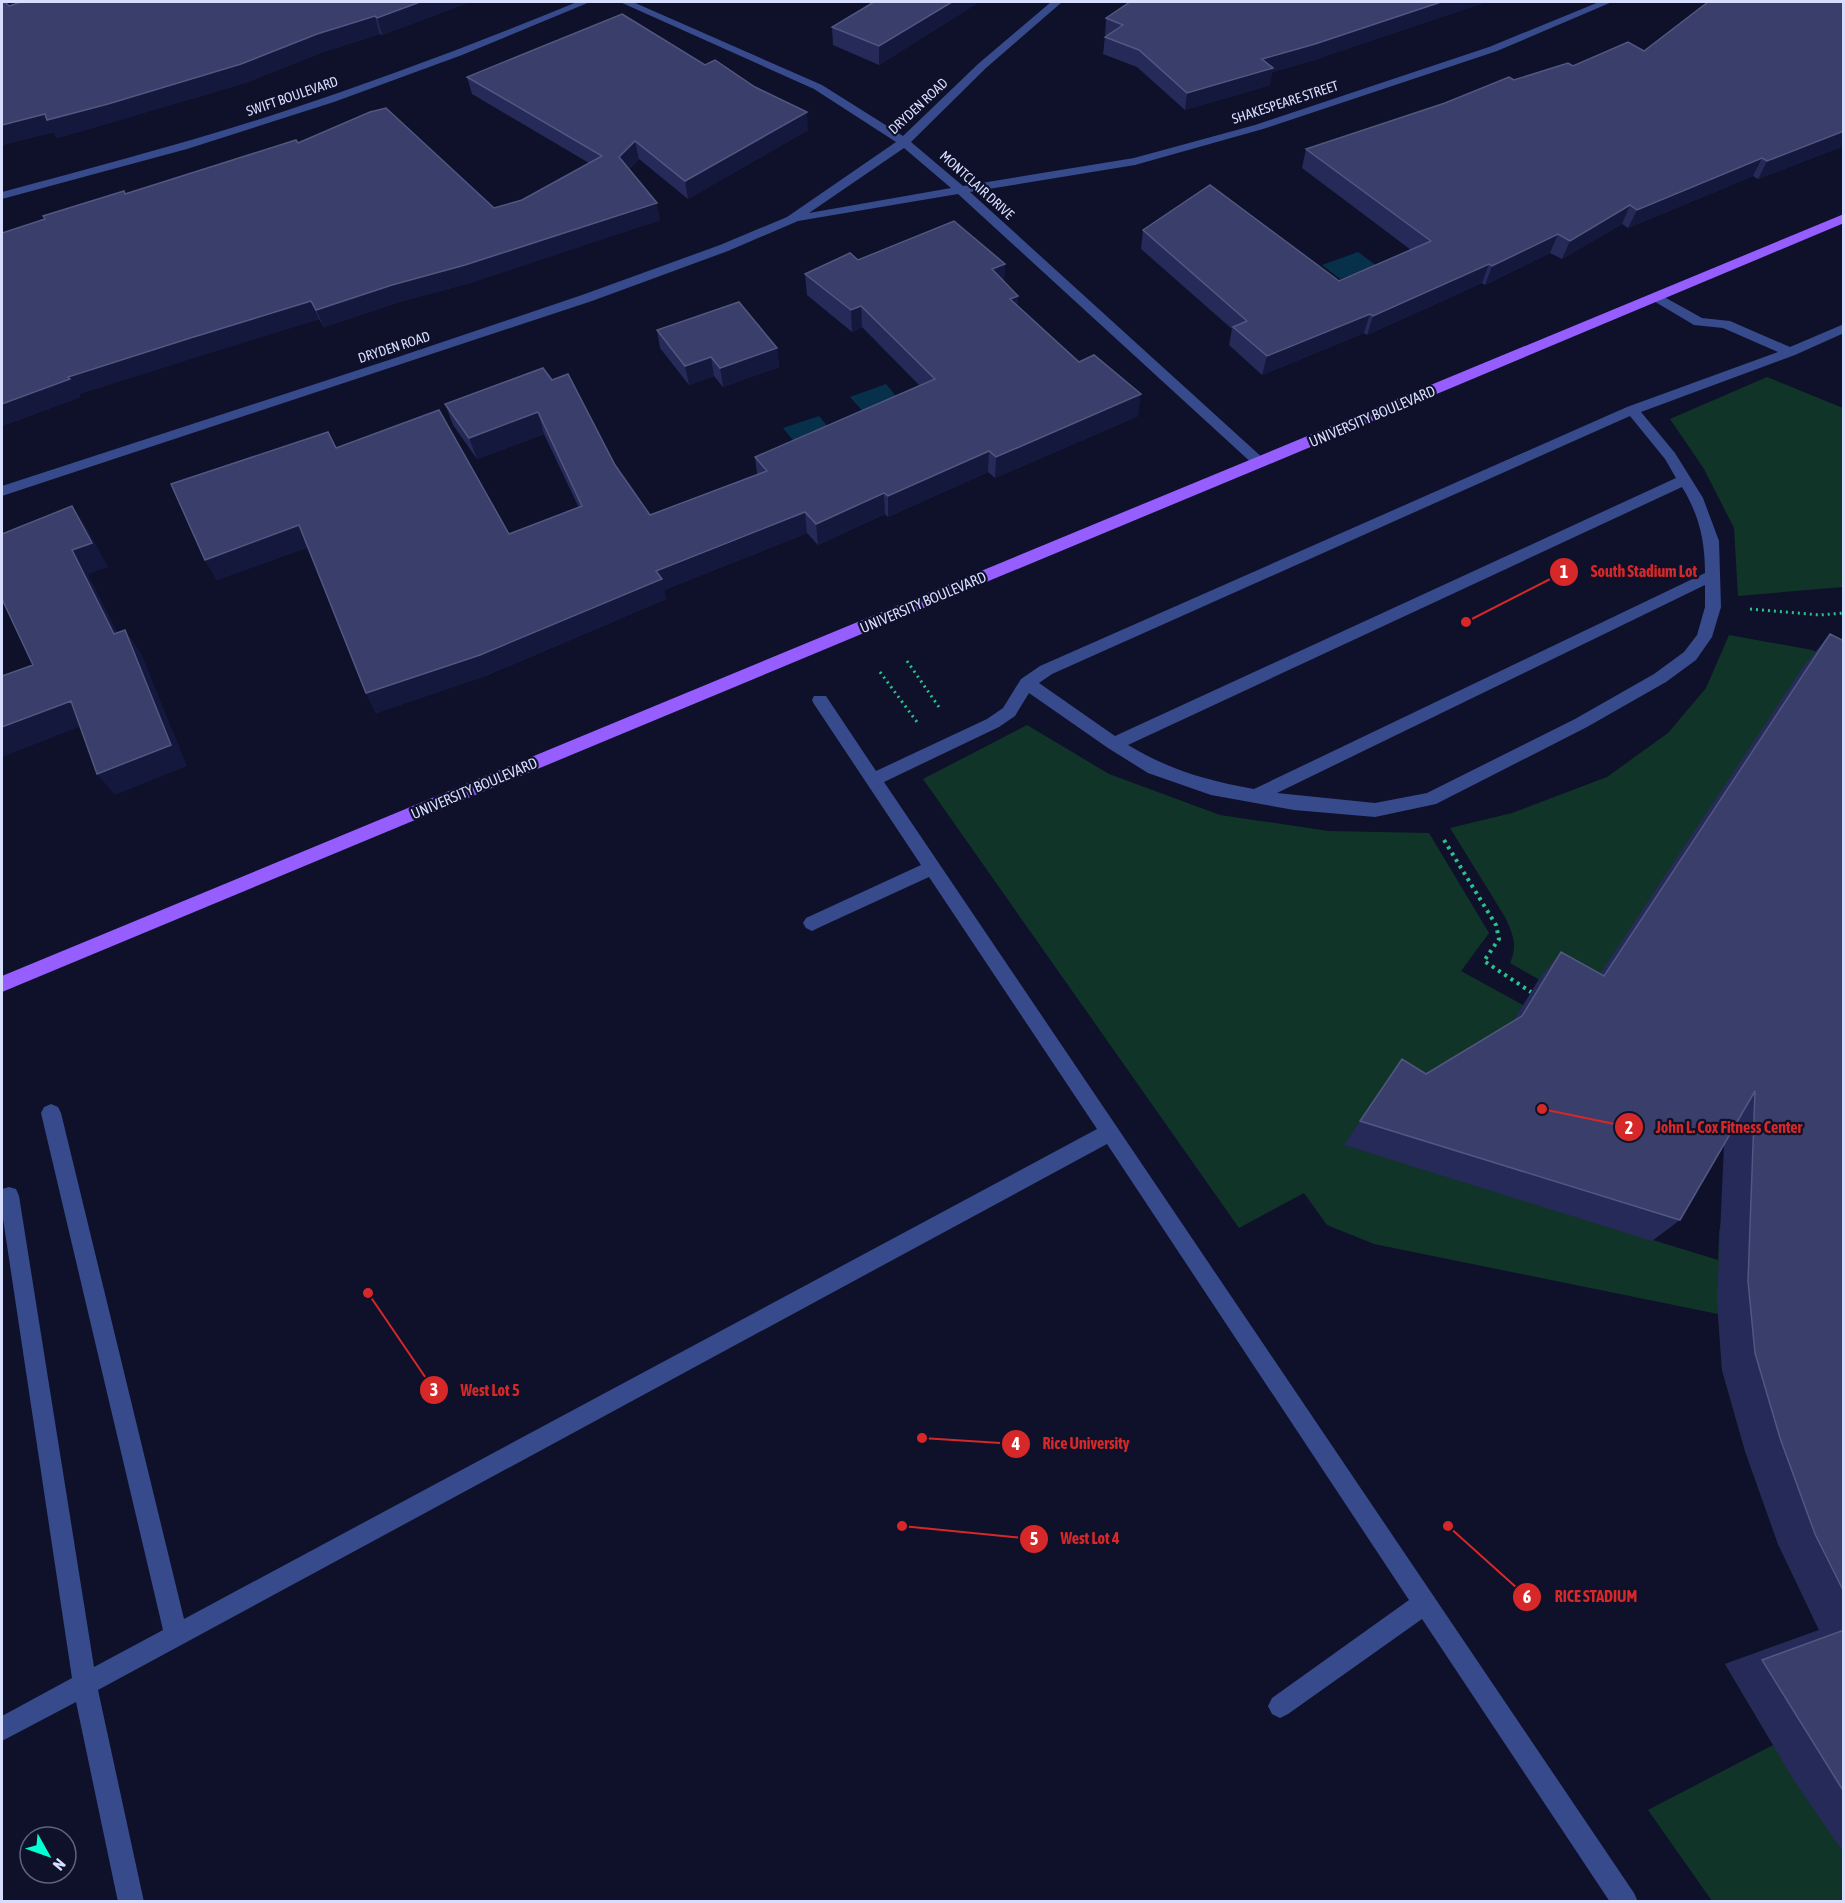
<svg xmlns="http://www.w3.org/2000/svg" width="1845" height="1903" viewBox="0 0 1845 1903" font-family="'Asap Condensed',sans-serif">
	<style>
		.green { fill: #113429 }
		.water { fill: #07314a }
		.lines { fill: none; stroke-linecap: round; stroke-linejoin: round }
		.path-far1 { stroke: #28c28f; stroke-width: 3; stroke-dasharray: 2 4; stroke-linecap: butt }
		.path { stroke: #28c28f; stroke-width: 4; stroke-dasharray: 3 4.5; stroke-linecap: butt }
		.minor { fill: #374a8b; fill-rule: evenodd }
		.major { fill: #975eff; fill-rule: evenodd }
		.wall { fill: #262a58 }
		.shaded-wall { fill: #15183d }
		.building { fill: #393e6a; stroke: #525781; stroke-width: 1.5 }
		.labels { text-anchor: middle; dominant-baseline: central; stroke-width: 4.5; stroke-linejoin: round; paint-order: stroke }
		.far-street-label { font-size: 14px; fill: #d7ddff; stroke: #0e1129 }
		.street-label { font-size: 15px; fill: #d7ddff; stroke: #0e1129 }
		.leader { fill: none; stroke: #d62828; stroke-width: 2 }
		.callout-dot { fill: #d62828; stroke: #0e1129; stroke-width: 2 }
		.mark-label { font-size: 18px; text-anchor: middle; font-weight: bold; fill: #fff }
		.callout-label { font-size: 16px; text-anchor: middle; font-weight: bold; fill: #d62828; stroke: #0e1129; stroke-width: 4.5; stroke-linejoin: round; paint-order: stroke }
	</style>
	<rect width="100%" height="100%" fill="#0e1129"/>
	<path class="green" d="M1767 377 1843 408V587L1738 596 1734 528 1704 469 1670 419Z
		M1729 635 1812 650 1843 665V1901H1712L1648 1810 1773 1745 1725 1664 1819 1630 1778 1544 1745 1451 1722 1370 1718 1314 1374 1244 1327 1225 1304 1193 1239 1228 923 779 1027 725 1109 774 1220 815 1329 831 1429 833 1489 933 1461 971 1543 1016 1345 1145 1718 1260 1719 1232 1733 1169 1754 1112 1580 1003 1510 963C1518 946 1513 934 1505 917L1450 828 1512 813 1607 777 1668 733 1706 688Z"/>
	<path class="water" d="M1358 252 1377 266 1340 279 1322 265Z
		M886 384 899 400 873 423 850 397Z
		M819 416 832 432 797 445 783 428Z"/>
	<g class="lines">
		<path class="path-far1" d="M1750 609 1820 615 1844 613
			M907 661 941 710
			M880 672 917 722"/>
		<path class="path" d="M1444 840 1496 925 1499 939 1484 961 1531 992"/>
		<path class="minor" d="M577 2H590L462 55 334 102 187 149 2 199V192C95 167 190 142 282 112 382 79 480 42 577 2Z
			M620 2H633L822 85 903 136 978 64 1051 2H1062L986 68 911 142 963 186 1134 158 1255 125 1489 47 1599 2H1612L1497 51 1263 129 1135 165 970 192 1265 460 1267 463 1265 466H1255L958 194 798 221 728 251 592 301 2 496V486L395 358 582 295 720 245 787 217 896 142 814 89ZM904 148 951 188 809 213Z
			M1657 293 1702 318 1730 321 1790 347 1844 324V333L1795 355 1641 412 1675 453 1703 498 1719 541 1721 607 1712 637 1696 660 1666 682 1587 727 1436 804 1375 817 1294 810 1211 795 1148 773 1108 748 1029 693 1015 716 999 727 884 782 1634 1893 1638 1902H1610L1422 1619 1288 1714 1280 1718 1272 1714 1268 1706 1272 1698 1409 1600 1107 1144 98 1690 144 1902H118L76 1702 2 1741V1716L72 1678 2 1212V1189L9 1187 16 1189 19 1196 94 1667 163 1630 41 1113 44 1107 51 1104 58 1107 61 1113 184 1619 1097 1129 929 877 818 928 812 931 806 928 803 923 806 918 921 865 814 704 812 700 814 696H826L876 771 987 719 1003 708 1021 679 1040 666 1627 407 1778 352 1723 328 1694 325 1652 300 1651 297 1652 294ZM1630 416 1665 459 1676 478 1115 736 1039 683 1052 674ZM1682 487C1699 515 1705 540 1705 573L1254 789C1205 780 1172 771 1128 745ZM1705 585V607L1697 635 1684 652 1654 674 1575 719 1427 793 1375 803 1277 793Z"/>
		<path class="major" d="M1844 214V223L1265 466 2 992V976Z"/>
	</g>
	<path class="wall" d="M2 2 9 6 21 2H470L382 35 380 34 323 52 248 82 116 121 57 138 54 132 2 145Z
		M867 2H976V4L879 65 833 45 832 27 871 3Z
		M1130 2H1486L1311 61 1272 72 1270 85 1185 110 1137 67 1103 54 1105 37 1107 36 1105 35 1106 18Z
		M1844 2V146L1758 179 1753 176 1628 228 1622 224 1562 259 1550 253 1485 285 1482 283 1367 335 1364 333 1262 375 1229 345 1232 329 1141 249 1143 230 1339 281 1411 250 1302 168 1306 149 1514 80 1573 66 1644 51Z
		M467 77 808 130 688 199 639 159 629 169 660 220 470 283 399 302 324 327 319 319 196 357 79 394 80 397 2 426V233L125 194 298 143 494 208 522 200 589 163 472 94Z
		M858 260 1005 264 1004 281 1018 296 1017 306 1138 416 995 478 988 472 888 517 885 514 818 545 807 533 664 590 666 599 488 675 376 713 366 693 308 547 217 580 205 560 336 448 509 534 579 508 544 434 477 459 453 425 445 404 543 368 650 515 757 474 755 457 920 386 862 327 852 332 807 295 805 274Z
		M657 330 777 348 779 367 723 387 714 376 689 385 660 348Z
		M1830 634 1844 641V1853L1795 1782 1725 1664 1819 1630 1778 1544 1745 1451 1722 1370 1717 1300 1724 1145 1680 1220 1652 1241 1344 1145 1402 1059 1426 1074 1514 1020 1539 979 1561 952 1600 974 1803 667Z"/>
	<path class="shaded-wall" d="M420 2H470L382 35 377 18Z
		M952 2H976V4L879 65V46Z
		M1441 2H1486L1311 61 1272 72 1270 85 1185 110 1187 93 1262 59Z
		M375 16 380 34 323 52 248 82 116 121 57 138 54 132 2 145V125L317 34Z
		M807 112 808 130 688 199 685 181Z
		M1844 131V146L1758 179 1767 161Z
		M635 141 639 159 622 175 619 157Z
		M1762 158 1753 176 1628 228 1637 210Z
		M657 203 660 220 470 283 399 302 324 327 316 310 392 285Z
		M1630 205 1622 224 1562 259 1570 241Z
		M1558 234 1550 253 1485 285 1492 266Z
		M1005 264 1004 285 992 269Z
		M1489 264 1482 283 1367 335 1373 316Z
		M1018 296 1017 318 1010 299Z
		M311 301 319 319 79 394 80 397 2 426V404L68 377Z
		M861 306 862 327 852 332 851 310Z
		M1370 314 1364 333 1262 375 1267 356Z
		M777 348 779 367 723 387 720 368Z
		M711 357 714 376 689 385 685 366Z
		M1141 394 1138 416 995 478 996 457Z
		M538 412 544 434 477 459 469 438Z
		M989 451 988 472 888 517V496Z
		M884 493 885 514 818 545 816 524Z
		M72 506 88 530 108 567 88 574 130 657 114 634 72 550Z
		M805 512 807 533 664 590 666 599 488 675 376 713 366 693 656 571Z
		M299 525 310 546 217 580 205 560Z
		M125 630 141 653 187 766 115 795 97 774Z
		M71 701 89 723 2 757V727Z"/>
	<path class="building" d="M2 2H5L9 6 21 2H420L377 18 375 16 317 34 241 64 108 104 47 120 45 114 2 125Z
		M874 2H952L879 46 832 27Z
		M1130 2H1441L1315 44 1262 59 1273 68 1187 93 1139 50 1105 37 1123 25 1106 18Z
		M1708 2H1844V131L1767 161 1762 158 1637 210 1630 205 1570 241 1558 234 1492 266 1489 264 1373 316 1370 314 1267 356 1233 327 1247 321 1143 230 1210 185 1339 281 1431 241 1306 149 1445 103 1509 77 1514 80 1568 63 1573 66 1628 42 1644 51Z
		M622 14 705 65 715 60 755 87 807 112 685 181 635 141 619 157 657 203 465 265 392 285 316 310 311 301 187 339 68 377 70 379 2 404V233L45 219 43 216 124 191 125 194 296 140 298 143 370 112 386 108 494 208 522 200 602 156 467 77Z
		M954 221 1005 264 992 269 1018 296 1010 299 1079 362 1094 355 1141 394 996 457 989 451 888 496 884 493 816 524 805 512 656 571 662 579 480 655 366 693 299 525 205 560 171 484 328 432 336 448 439 410 509 534 582 506 538 412 469 438 445 404 543 368 552 380 568 374 615 465 650 515 767 471 755 457 935 379 861 306 851 310 805 274 850 253 858 260Z
		M739 302 777 348 720 368 711 357 685 366 657 330Z
		M72 506 92 543 72 550 114 634 125 630 171 745 97 774 71 701 2 727V676L33 665 2 599V534Z
		M1830 634 1844 641V1592L1815 1534 1780 1438 1755 1353 1748 1281 1755 1091 1680 1220 1360 1121 1402 1059 1426 1074 1522 1016 1561 952 1604 976Z
		M1844 1630V1792L1762 1660Z"/>
	<g class="labels">
		<g class="far-street-label">
			<text transform="translate(292 96) rotate(-19)">SWIFT BOULEVARD</text>
			<text transform="translate(1285 102) rotate(-18)">SHAKESPEARE STREET</text>
			<text transform="translate(918 106) rotate(-43)">DRYDEN ROAD</text>
			<text transform="translate(977 185) rotate(42)">MONTCLAIR DRIVE</text>
			<text transform="translate(394 347) rotate(-18)">DRYDEN ROAD</text>
		</g>
		<g class="street-label">
			<text transform="translate(1372 416) rotate(-23)">UNIVERSITY BOULEVARD</text>
			<text transform="translate(923 602) rotate(-23)">UNIVERSITY BOULEVARD</text>
			<text transform="translate(474 788) rotate(-23)">UNIVERSITY BOULEVARD</text>
		</g>
	</g>
	<path class="leader" d="M1466 622L1564 572M1542 1109L1629 1127M368 1293L434 1390M922 1438L1016 1444M902 1526L1034 1539M1448 1526L1527 1597"/>
	<g class="callout-dot">
		<circle cx="1466" cy="622" r="6"/>
		<circle cx="1542" cy="1109" r="6"/>
		<circle cx="368" cy="1293" r="6"/>
		<circle cx="922" cy="1438" r="6"/>
		<circle cx="902" cy="1526" r="6"/>
		<circle cx="1448" cy="1526" r="6"/>
		<circle cx="1564" cy="572" r="15"/>
		<circle cx="1629" cy="1127" r="15"/>
		<circle cx="434" cy="1390" r="15"/>
		<circle cx="1016" cy="1444" r="15"/>
		<circle cx="1034" cy="1539" r="15"/>
		<circle cx="1527" cy="1597" r="15"/>
	</g>
	<g class="mark-label">
		<text x="1564" y="578">1</text>
		<text x="1629" y="1134">2</text>
		<text x="434" y="1396">3</text>
		<text x="1016" y="1450">4</text>
		<text x="1034" y="1545">5</text>
		<text x="1527" y="1603">6</text>
	</g>
	<g class="callout-label">
		<text x="1644" y="577">South Stadium Lot</text>
		<text x="1729" y="1133">John L. Cox Fitness Center</text>
		<text x="490" y="1396">West Lot 5</text>
		<text x="1086" y="1449">Rice University</text>
		<text x="1090" y="1544">West Lot 4</text>
		<text x="1596" y="1602">RICE STADIUM</text>
	</g>
	<rect width="1845" height="1903" fill="none" stroke="#d7ddff" stroke-width="6"/>
	<g transform="translate(48 1855) rotate(130)"><circle r="28" fill="#0e1129" stroke="#5e637f" stroke-width="1.5"/>
	<path d="M0-4.5L10 22L0 15L-10 22Z" fill="#03ffd4"/>
	<text y="-9" font-size="16" font-weight="bold" text-anchor="middle" fill="#d7ddff">N</text>
	</g>
</svg>
